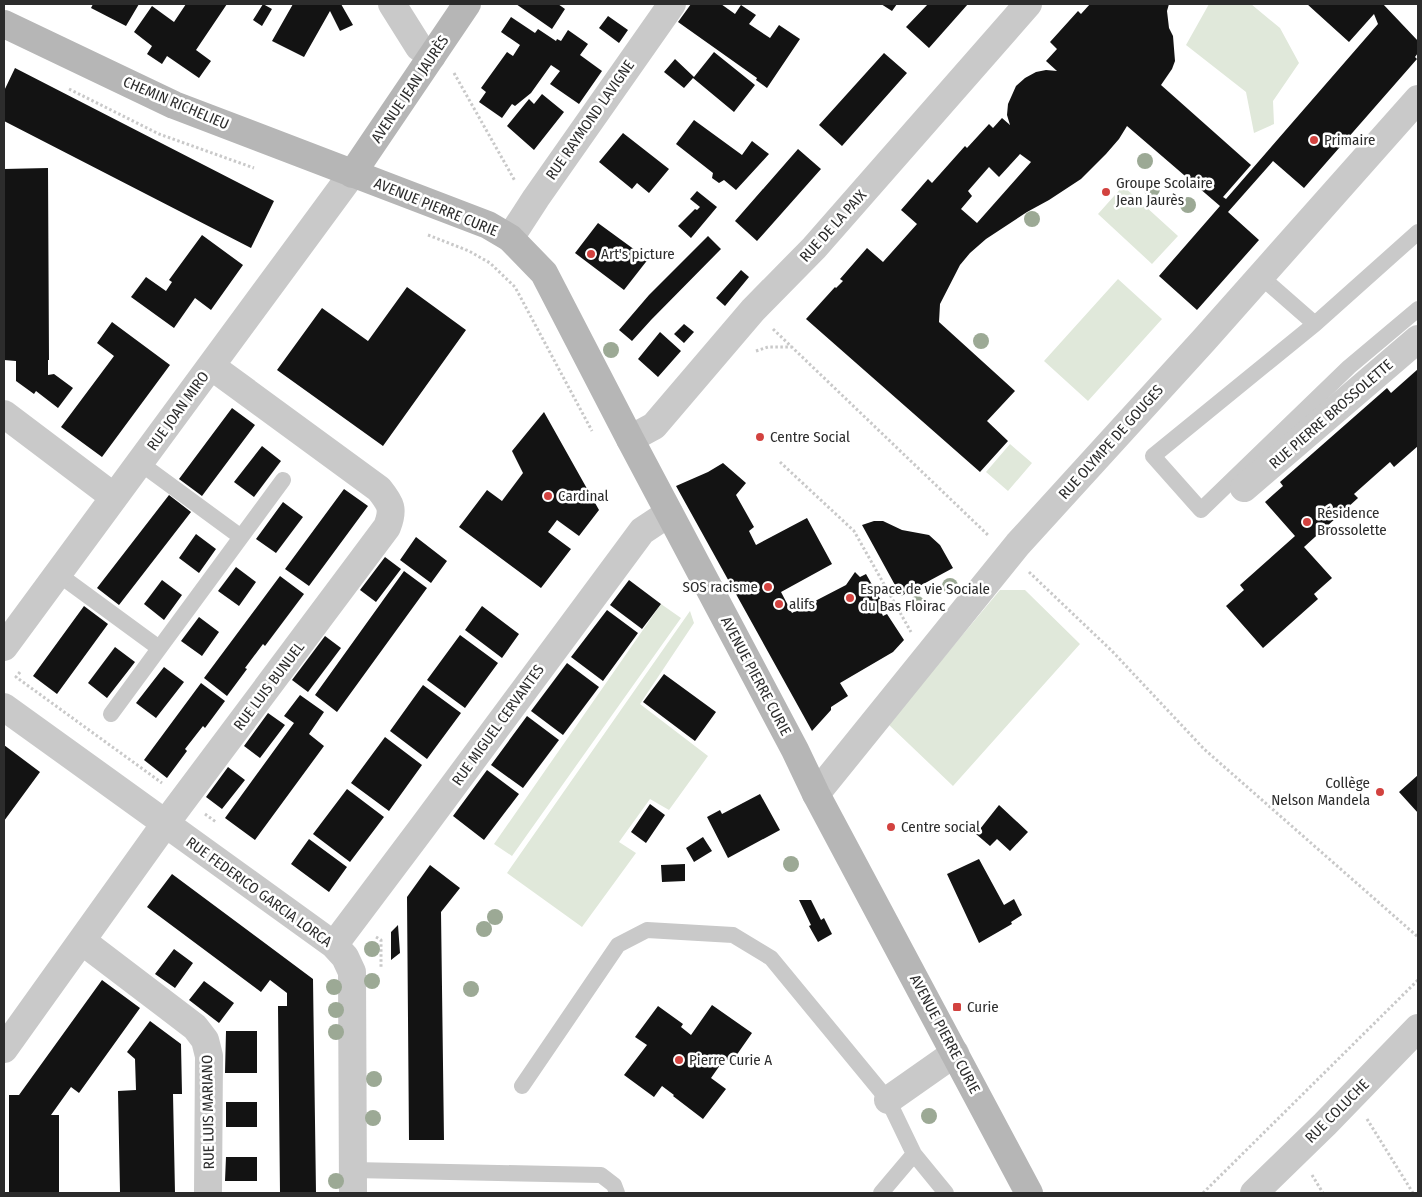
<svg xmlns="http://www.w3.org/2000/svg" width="1422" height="1197" viewBox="0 0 1422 1197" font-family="'Fira Sans Condensed',sans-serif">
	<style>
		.green { fill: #e0e8da }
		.building { fill: #131313; fill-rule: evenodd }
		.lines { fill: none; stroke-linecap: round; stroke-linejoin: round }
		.path { stroke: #c9c9c9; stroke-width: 3; stroke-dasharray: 2.5 2.5; stroke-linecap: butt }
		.lane { stroke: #c9c9c9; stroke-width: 16 }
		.street { stroke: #c9c9c9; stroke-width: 28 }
		.secondary { stroke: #b6b6b6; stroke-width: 28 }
		.tree { fill: #9ca995 }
		.poi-dot { fill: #d2423f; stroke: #fff; stroke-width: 2 }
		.labels { text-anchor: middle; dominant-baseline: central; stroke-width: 5; stroke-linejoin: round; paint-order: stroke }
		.street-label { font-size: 15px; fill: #2c2c2c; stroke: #fff }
		.poi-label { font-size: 15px; fill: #2c2c2c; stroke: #fff; text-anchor: start }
	</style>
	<rect width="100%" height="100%" fill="#fff"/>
	<path class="green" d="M1209 4H1251L1280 28 1299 63 1273 101 1274 124 1254 133 1246 92 1186 45Z
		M1123 186 1178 236 1152 264 1098 214Z
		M1118 279 1162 319 1088 401 1044 361Z
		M1010 444 1032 463 1008 491 986 472Z
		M1000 590H1025L1080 644 953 786 888 724Z
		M661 604 681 618 512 856 494 844Z
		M690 611 694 623 640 704 708 756 669 810 650 799 619 842 636 853 582 927 507 873Z"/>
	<path class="building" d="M93 4H139L126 26 91 8Z
		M186 4H227L196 50 211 61 199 78 167 56 162 64 147 54 152 46 134 32 152 6 174 22Z
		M263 4 272 9 262 26 253 20Z
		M293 4H341L353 25 340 31 330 11 304 57 272 41Z
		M516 4H558L565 9 552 29Z
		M691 4H721L735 14 741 5 756 15 749 24 770 38 779 25 800 39 767 88 756 80 757 78 678 22Z
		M881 4H897L892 11Z
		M928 4H968L929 48 906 27Z
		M1090 4H1169L1167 11 1169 28 1173 36 1175 61 1172 69 1161 85 1251 165 1223 197 1226 199 1378 24 1374 14 1349 42 1307 4H1383L1418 41V53L1415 57 1417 59 1304 188 1273 161 1228 212 1259 240 1197 310 1159 276 1220 206 1127 126 1119 139 1106 154 1081 179 1049 200 1027 212 986 239 970 253 960 265 940 304 939 322 1015 391 987 421 1008 441 980 472 806 319 835 287 836 288 843 281 840 279 867 248 883 262 917 224 901 210 928 179 932 183 965 146 967 148 989 124 993 128 1002 118 1010 125 1007 115 1008 104 1016 86 1025 78 1036 72 1046 70 1057 71 1046 61 1057 49 1050 42 1078 11 1081 14ZM1020 154 1031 162 977 223 961 209 972 196 968 191 989 167 999 177Z
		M608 16 628 30 619 43 599 28Z
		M511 17 535 33 538 29 556 41 557 39 561 41 568 30 588 44 580 55 602 71 579 104 550 84 560 71 551 65 531 93 515 106 512 104 502 118 479 102 486 92 481 88 507 52 513 56 520 45 501 32Z
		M714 52 755 85 734 112 693 78 684 88 664 72 675 59 694 77Z
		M884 53 907 73 842 146 819 125Z
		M15 68 274 201 251 248 4 121V91Z
		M542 94 564 112 534 150 507 126 529 99 534 104Z
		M694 120 742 155 752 141 769 154 736 190 724 180 719 183 712 178 713 173 676 144Z
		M623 133 669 169 649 193 637 183 632 189 599 162Z
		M798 149 821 169 757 241 735 221Z
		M48 168 49 360H48V375L54 374 73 388 58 408 36 391 34 394 16 381V361L4 360V169Z
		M697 191 717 207 691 238 678 226 695 209 697 210 700 207 690 199Z
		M598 223 635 250 637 249 649 258 624 290 575 253Z
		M202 235 243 265 211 310 195 298 174 328 131 297 146 277 166 291 172 282 169 280Z
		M708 236 721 249 651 320 632 341 619 330 649 295Z
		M741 270 749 277 725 306 716 298Z
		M407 287 466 330 383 446 277 370 322 308 368 341Z
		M112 322 170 365 102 457 61 427 114 356 97 343Z
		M684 324 694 332 684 343 674 334Z
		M660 332 681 351 658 377 638 359Z
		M1418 369V446L1394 467 1390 462 1354 494 1358 498 1304 547 1332 578 1314 594 1318 599 1263 648 1226 606 1244 590 1240 585 1295 536 1265 502 1283 486 1280 482 1387 388 1391 393Z
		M232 408 255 425 202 496 179 479Z
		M544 412 599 510 579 536 557 520 548 532 571 549 541 588 459 527 487 490 502 501 523 473 512 451Z
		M262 446 281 461 254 497 234 482Z
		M723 463 746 483 736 495 754 527 749 531 756 545 807 518 832 564 781 592 792 613 846 585 855 572 860 577 866 574 883 604 879 607 883 616 887 614 904 640 893 652 840 683 848 696 831 707V710L812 731 676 486 708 472Z
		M344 489 368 506 309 586 285 569Z
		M169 495 191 512 119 605 97 588Z
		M283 502 303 517 276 553 256 539Z
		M874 521H883L902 530 929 535 940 545 953 568 901 596 862 525Z
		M196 534 216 549 199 573 179 558Z
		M416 537 447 561 431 583 400 560Z
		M385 557 401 569 376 602 360 590Z
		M236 567 256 582 239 606 218 591Z
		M404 571 427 588 337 712 315 695Z
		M280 576 304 594 265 646 263 644 245 668 247 669 227 696 204 678Z
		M162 580 182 595 164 620 144 604Z
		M629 580 661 604 642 629 610 605Z
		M84 606 108 624 57 694 33 676Z
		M482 606 519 634 502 658 465 630Z
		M607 610 638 633 603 681 571 657Z
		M199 617 219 632 202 656 181 641Z
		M460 635 498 663 465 708 427 680Z
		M325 636 341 648 308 692 292 680Z
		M115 647 135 662 107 698 88 683Z
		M567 663 599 687 563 735 531 711Z
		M164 667 184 682 156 718 136 703Z
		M664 674 716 712 695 741 643 702Z
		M201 683 225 701 205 728 203 726 185 749 187 751 167 778 144 760Z
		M423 685 461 713 427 759 390 731Z
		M300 695 324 712 309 734 324 746 255 840 225 818 294 723 284 716Z
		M268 713 285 725 260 758 244 746Z
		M527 716 559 740 523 788 491 765Z
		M385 737 422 765 389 811 351 783Z
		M4 745 40 772 4 821Z
		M228 767 245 780 222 809 206 797Z
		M487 770 519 794 484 840 453 816Z
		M1418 775V813L1399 792Z
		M347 789 384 817 350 862 313 834Z
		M760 794 780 830 728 858 707 817 720 810 722 814Z
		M650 804 665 815 646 843 631 832Z
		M999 805 1028 832 1010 851 997 839 990 846 976 834Z
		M703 837 712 851 694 862 686 848Z
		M309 839 347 867 329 892 291 864Z
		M979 859 1004 905 1014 899 1022 915 1011 922 1012 924 979 943 947 874Z
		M685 864V881L662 882 661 865Z
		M430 865 460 888 441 912 444 1140H409L407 897Z
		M172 874 313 979 316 1193H280L278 1006H287V993L270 980 261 992 147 907Z
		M799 900H811L821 920 824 918 832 934 818 942 809 926 811 925Z
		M398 925 400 953 391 960V932Z
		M174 949 193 963 175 988 155 974Z
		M102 980 140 1008 79 1093 71 1087 51 1115H59V1193H9V1095H19Z
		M204 981 234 1003 219 1023 189 1000Z
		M712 1005 752 1033 731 1063 725 1058 711 1078 726 1089 703 1119 673 1096 674 1095 662 1086 654 1097 624 1075 647 1045 635 1037 658 1006 683 1024 681 1027 691 1035Z
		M150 1021 181 1044 182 1094H173L175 1193H120L118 1091 136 1090 135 1059 127 1052Z
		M226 1031H257V1073H225Z
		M226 1102H257V1127H226Z
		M226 1157H257V1181H225Z"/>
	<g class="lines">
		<path class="path" d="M454 73 515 181
			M69 89 159 134 254 168
			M428 235 469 251 490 263 515 287 592 431
			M773 329 989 536
			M756 351 768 347H792
			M780 462 854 531 911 632
			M1029 572 1112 651 1204 749 1418 937
			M20 672 16 677 162 783
			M205 814 216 822
			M376 937 381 940V968
			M1367 1119 1413 1193
			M1312 1175 1323 1193
			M1203 1193 1418 980"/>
		<path class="lane" d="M1418 232 1315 324 1153 456 1201 510 1349 367 1418 309
			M1260 276 1315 324
			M140 463 241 537
			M58 574 159 648
			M111 714 283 480
			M522 1086 618 945 647 930 733 935 771 958 888 1100 914 1154 946 1193
			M353 1170 601 1175 614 1185 617 1193
			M881 1193 914 1154"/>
		<path class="street" d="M392 4 419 47 432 56
			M510 238 536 198 672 4
			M4 414 114 497
			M630 439 654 426 753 310 814 248 1028 4
			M1244 488 1418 339
			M4 647 352 174
			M4 707 334 945 345 957 352 972 353 1193
			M816 794 1018 544 1204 340 1418 99
			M82 941 195 1027 205 1040 209 1056 208 1193
			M334 945 422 828 642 531 669 513
			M4 1049 165 824 387 527C394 509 391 504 379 489L211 366
			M888 1100 955 1053
			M1254 1193 1325 1124 1418 1028"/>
		<path class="secondary" d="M4 24 174 105 488 225 510 238 544 273 630 439 795 750 816 794 1029 1193
			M352 174 467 4"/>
	</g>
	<g class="tree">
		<circle cx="1145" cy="161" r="8"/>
		<circle cx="1152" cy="189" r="8"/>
		<circle cx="1188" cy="205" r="8"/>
		<circle cx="1032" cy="219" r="8"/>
		<circle cx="981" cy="341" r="8"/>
		<circle cx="611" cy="350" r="8"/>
		<circle cx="950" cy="586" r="8"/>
		<circle cx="917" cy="604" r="8"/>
		<circle cx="791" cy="864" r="8"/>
		<circle cx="495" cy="917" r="8"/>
		<circle cx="484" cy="929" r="8"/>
		<circle cx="372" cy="949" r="8"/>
		<circle cx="372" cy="981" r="8"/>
		<circle cx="334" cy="987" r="8"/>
		<circle cx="471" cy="989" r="8"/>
		<circle cx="336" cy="1010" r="8"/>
		<circle cx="336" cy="1032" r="8"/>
		<circle cx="374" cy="1079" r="8"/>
		<circle cx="929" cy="1116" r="8"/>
		<circle cx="373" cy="1118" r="8"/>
		<circle cx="336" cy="1181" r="8"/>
	</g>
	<g class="poi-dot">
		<circle cx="1314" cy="140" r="5"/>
		<circle cx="1106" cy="192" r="5"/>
		<circle cx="591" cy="254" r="5"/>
		<circle cx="760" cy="437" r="5"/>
		<circle cx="548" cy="496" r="5"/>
		<circle cx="1307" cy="522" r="5"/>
		<circle cx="768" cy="587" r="5"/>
		<circle cx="850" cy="598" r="5"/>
		<circle cx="779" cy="604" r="5"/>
		<circle cx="1380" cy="792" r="5"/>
		<circle cx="891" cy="827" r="5"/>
		<rect x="952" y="1002" width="10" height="10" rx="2.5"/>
		<circle cx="679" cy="1060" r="5"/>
	</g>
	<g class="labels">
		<g class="street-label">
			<text transform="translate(410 89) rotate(-56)">AVENUE JEAN JAURÈS</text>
			<text transform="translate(176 103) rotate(23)">CHEMIN RICHELIEU</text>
			<text transform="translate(590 120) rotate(-55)">RUE RAYMOND LAVIGNE</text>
			<text transform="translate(436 207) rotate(22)">AVENUE PIERRE CURIE</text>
			<text transform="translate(833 226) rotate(-48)">RUE DE LA PAIX</text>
			<text transform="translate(178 411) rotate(-54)">RUE JOAN MIRO</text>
			<text transform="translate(1331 414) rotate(-41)">RUE PIERRE BROSSOLETTE</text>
			<text transform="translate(1111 442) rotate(-48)">RUE OLYMPE DE GOUGES</text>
			<text transform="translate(756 676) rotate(62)">AVENUE PIERRE CURIE</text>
			<text transform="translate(269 686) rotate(-53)">RUE LUIS BUNUEL</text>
			<text transform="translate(498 725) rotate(-54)">RUE MIGUEL CERVANTES</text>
			<text transform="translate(259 892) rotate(36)">RUE FEDERICO GARCIA LORCA</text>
			<text transform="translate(945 1034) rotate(62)">AVENUE PIERRE CURIE</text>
			<text transform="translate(1337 1111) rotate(-45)">RUE COLUCHE</text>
			<text transform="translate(208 1112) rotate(-91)">RUE LUIS MARIANO</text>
		</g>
		<g class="poi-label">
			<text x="1324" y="140">Primaire</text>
			<text x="1116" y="183">Groupe Scolaire<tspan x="1116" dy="17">Jean Jaurès</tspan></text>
			<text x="601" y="254">Art's picture</text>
			<text x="770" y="437">Centre Social</text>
			<text x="558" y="496">Cardinal</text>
			<text x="1317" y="513">Résidence<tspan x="1317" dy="17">Brossolette</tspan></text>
			<text x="758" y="587" text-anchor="end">SOS racisme</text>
			<text x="860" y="589">Espace de vie Sociale<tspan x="860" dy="17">du Bas Floirac</tspan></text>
			<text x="789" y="604">alifs</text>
			<text x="1370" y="783" text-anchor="end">Collège<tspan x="1370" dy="17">Nelson Mandela</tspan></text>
			<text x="901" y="827">Centre social</text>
			<text x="967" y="1007">Curie</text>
			<text x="689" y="1060">Pierre Curie A</text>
		</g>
	</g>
	<rect width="1422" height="1197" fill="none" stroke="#2c2c2c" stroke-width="10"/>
</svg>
